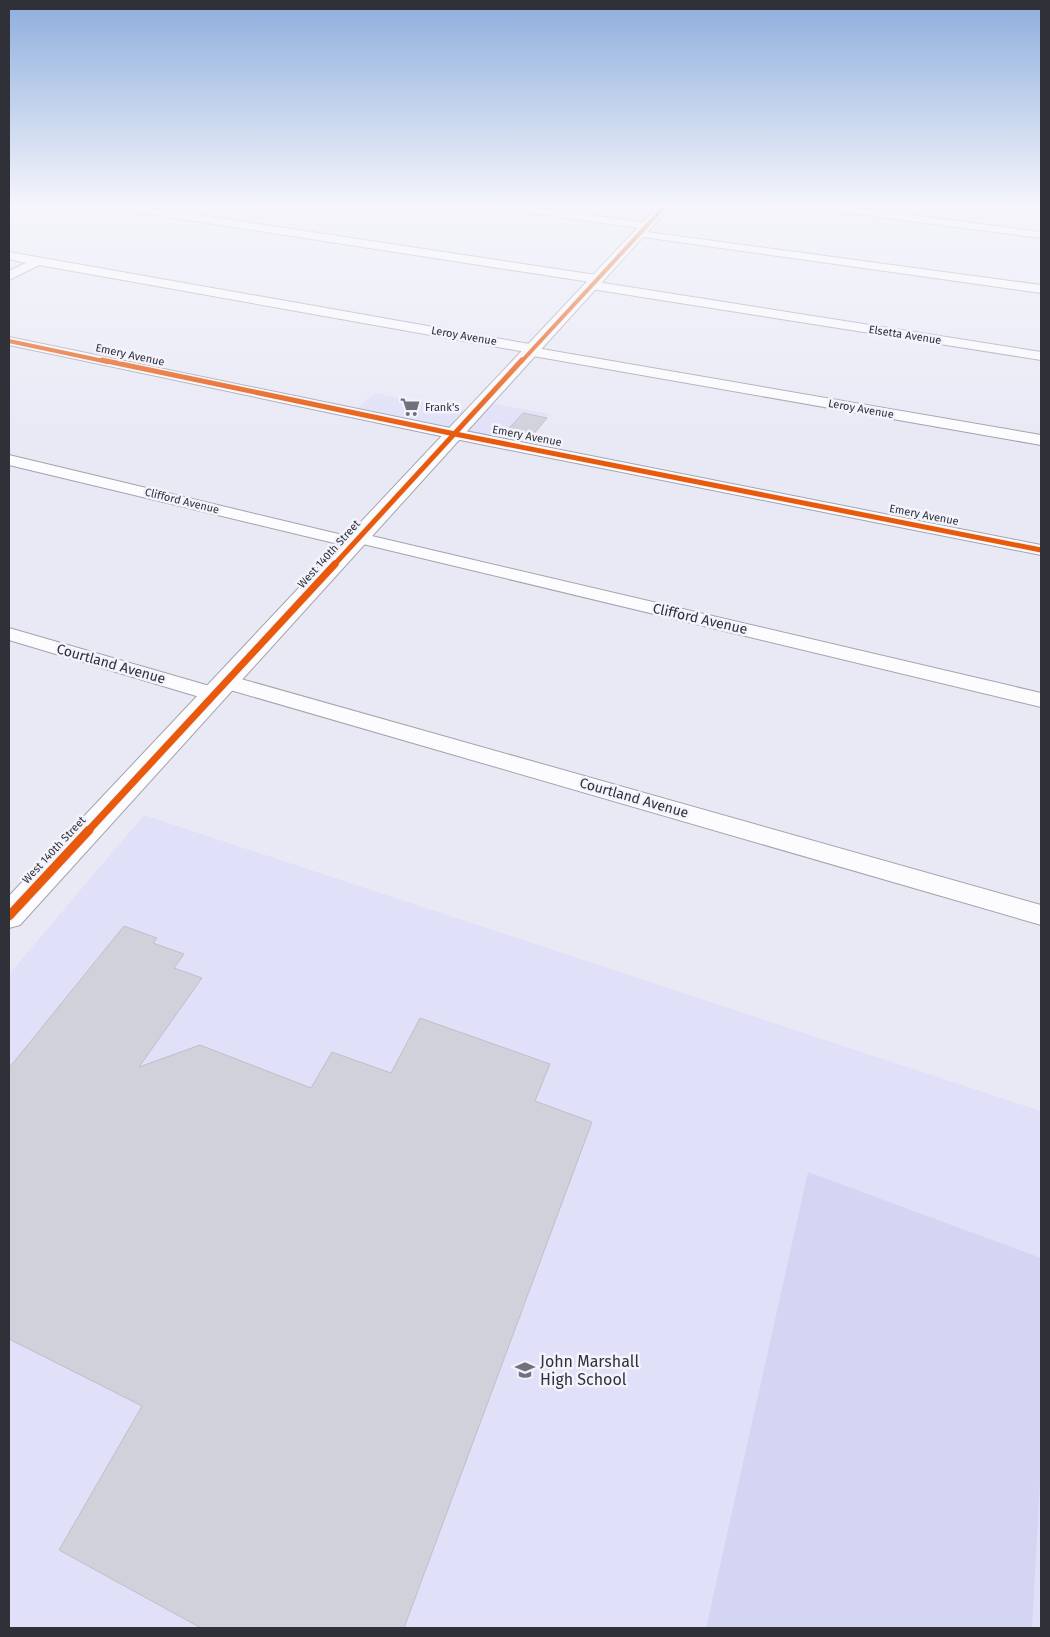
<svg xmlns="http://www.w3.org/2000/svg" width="1050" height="1637" viewBox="0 0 1050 1637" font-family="'Fira Sans',sans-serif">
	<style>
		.built { fill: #e0e1f8 }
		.green { fill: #d4d5f2 }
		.building { fill: #d1d1db; stroke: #bebfc9 }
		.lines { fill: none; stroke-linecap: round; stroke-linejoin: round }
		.street-casing { stroke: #a3a3ac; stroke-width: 2 }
		.secondary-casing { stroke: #a3a3ac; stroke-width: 2 }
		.street { fill: #fcfcfe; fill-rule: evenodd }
		.secondary { fill: #fcfcfe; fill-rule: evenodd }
		.cycleway-far3-casing { stroke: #f2f3fc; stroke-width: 5.5 }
		.cycleway-far2-casing { stroke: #f2f3fc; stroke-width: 7 }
		.cycleway-far1-casing { stroke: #f2f3fc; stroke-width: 9 }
		.cycleway-casing { stroke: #f2f3fc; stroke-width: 12 }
		.cycleway-far3 { stroke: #e8590c; stroke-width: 4 }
		.cycleway-far2 { stroke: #e8590c; stroke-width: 5 }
		.cycleway-far1 { stroke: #e8590c; stroke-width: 7 }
		.cycleway { stroke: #e8590c; stroke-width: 9 }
		.labels { text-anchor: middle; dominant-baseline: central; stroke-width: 5; stroke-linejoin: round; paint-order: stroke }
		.far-street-label { font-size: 11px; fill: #303039; stroke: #f2f3fc }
		.far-poi-label { font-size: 11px; fill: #303039; stroke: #f2f3fc; text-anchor: start }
		.street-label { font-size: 14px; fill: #303039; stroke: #f2f3fc }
		.near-poi-label { font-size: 16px; fill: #303039; stroke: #f2f3fc; text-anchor: start }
	</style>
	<rect width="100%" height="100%" fill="#e9e9f6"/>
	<path class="built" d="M375 393 470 411 480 401 550 414 526 445 355 410Z
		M144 815 1041 1111V1628H9V974Z"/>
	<path class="green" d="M808 1172 1041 1258V1465L1032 1628H706Z"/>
	<path class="building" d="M523 413 547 418 530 438 505 433Z
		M124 926 157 938 153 943 184 954 174 968 202 978 139 1067 200 1045 311 1088 332 1052 391 1073 420 1018 550 1064 535 1101 592 1122 404 1628H201L59 1550 142 1406 9 1339V1068Z"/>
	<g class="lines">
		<defs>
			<path id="street" d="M39 206 9 213V207Z
				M111 206H139L596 275 602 279 597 282 1041 352V360L591 289 585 285 590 282 116 209Z
				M495 206H526L647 223 653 226 647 229 500 209Z
				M813 206H845L1041 232V238L818 209Z
				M640 231 1041 285V293L636 236V232Z
				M9 252 535 345 542 349 1041 435V445L533 356 528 355 526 352 39 265 9 280V271L26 263 9 259Z
				M9 337 455 429 1041 545V555L455 439 9 345Z
				M9 455 351 537 359 533 1041 693V707L363 544 355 548 9 465Z
				M9 628 220 689 224 694 220 699 213 701 9 640Z
				M227 675 1041 905V925L220 687 217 682 220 677Z"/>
			<path id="secondary" d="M658 206H671L20 925 9 928V896Z"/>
		</defs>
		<use href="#street" class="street-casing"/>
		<use href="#secondary" class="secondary-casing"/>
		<use href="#street" class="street"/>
		<use href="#secondary" class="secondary"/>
		<defs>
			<path id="cycleway-far3" d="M9 341 108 362
				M521 362 665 206"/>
			<path id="cycleway-far2" d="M102 360 455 434 1041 550
				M334 565 522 360"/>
			<path id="cycleway-far1" d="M88 831 335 564"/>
			<path id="cycleway" d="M9 916 89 830"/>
		</defs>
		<use href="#cycleway-far3" class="cycleway-far3-casing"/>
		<use href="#cycleway-far2" class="cycleway-far2-casing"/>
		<use href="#cycleway-far1" class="cycleway-far1-casing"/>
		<use href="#cycleway" class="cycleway-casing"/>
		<use href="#cycleway-far3" class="cycleway-far3"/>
		<use href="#cycleway-far2" class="cycleway-far2"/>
		<use href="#cycleway-far1" class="cycleway-far1"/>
		<use href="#cycleway" class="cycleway"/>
	</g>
	<linearGradient id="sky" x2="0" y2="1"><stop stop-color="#8daedd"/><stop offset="0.47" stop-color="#f5f5fb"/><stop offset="1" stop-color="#f5f5fb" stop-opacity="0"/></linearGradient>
	<rect width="1050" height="435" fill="url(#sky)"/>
	<defs>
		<symbol id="supermarket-bare" viewBox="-9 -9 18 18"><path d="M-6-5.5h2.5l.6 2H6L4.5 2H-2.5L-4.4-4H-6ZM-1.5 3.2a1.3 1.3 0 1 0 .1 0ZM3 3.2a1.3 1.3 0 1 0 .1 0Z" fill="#71717b" stroke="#f2f3fc" stroke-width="2.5" paint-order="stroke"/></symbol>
		<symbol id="school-bare" viewBox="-9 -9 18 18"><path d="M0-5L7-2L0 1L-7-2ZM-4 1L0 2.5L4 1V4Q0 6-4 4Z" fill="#71717b" stroke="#f2f3fc" stroke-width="2.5" paint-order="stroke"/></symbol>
	</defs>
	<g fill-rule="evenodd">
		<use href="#supermarket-bare" x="396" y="393" width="28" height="28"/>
		<use href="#school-bare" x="511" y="1356" width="28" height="28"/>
	</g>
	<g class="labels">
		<g class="far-street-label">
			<text transform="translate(905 335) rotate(9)">Elsetta Avenue</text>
			<text transform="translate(464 336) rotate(10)">Leroy Avenue</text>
			<text transform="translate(130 355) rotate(12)">Emery Avenue</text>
			<text transform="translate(861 409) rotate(10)">Leroy Avenue</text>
			<text transform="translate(527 436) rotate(11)">Emery Avenue</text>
			<text transform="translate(182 501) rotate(14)">Clifford Avenue</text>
			<text transform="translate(924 515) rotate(11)">Emery Avenue</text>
			<text transform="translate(329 554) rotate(-48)">West 140th Street</text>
			<text transform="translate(54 850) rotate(-47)">West 140th Street</text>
		</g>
		<g class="far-poi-label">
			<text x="425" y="407">Frank's</text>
		</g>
		<g class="street-label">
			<text transform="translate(700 619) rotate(13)">Clifford Avenue</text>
			<text transform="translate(111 664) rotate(16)">Courtland Avenue</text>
			<text transform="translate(634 798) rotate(16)">Courtland Avenue</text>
		</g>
		<g class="near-poi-label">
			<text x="540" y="1361">John Marshall<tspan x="540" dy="18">High School</tspan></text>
		</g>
	</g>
	<rect width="1050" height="1637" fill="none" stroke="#303039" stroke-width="20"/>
</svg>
